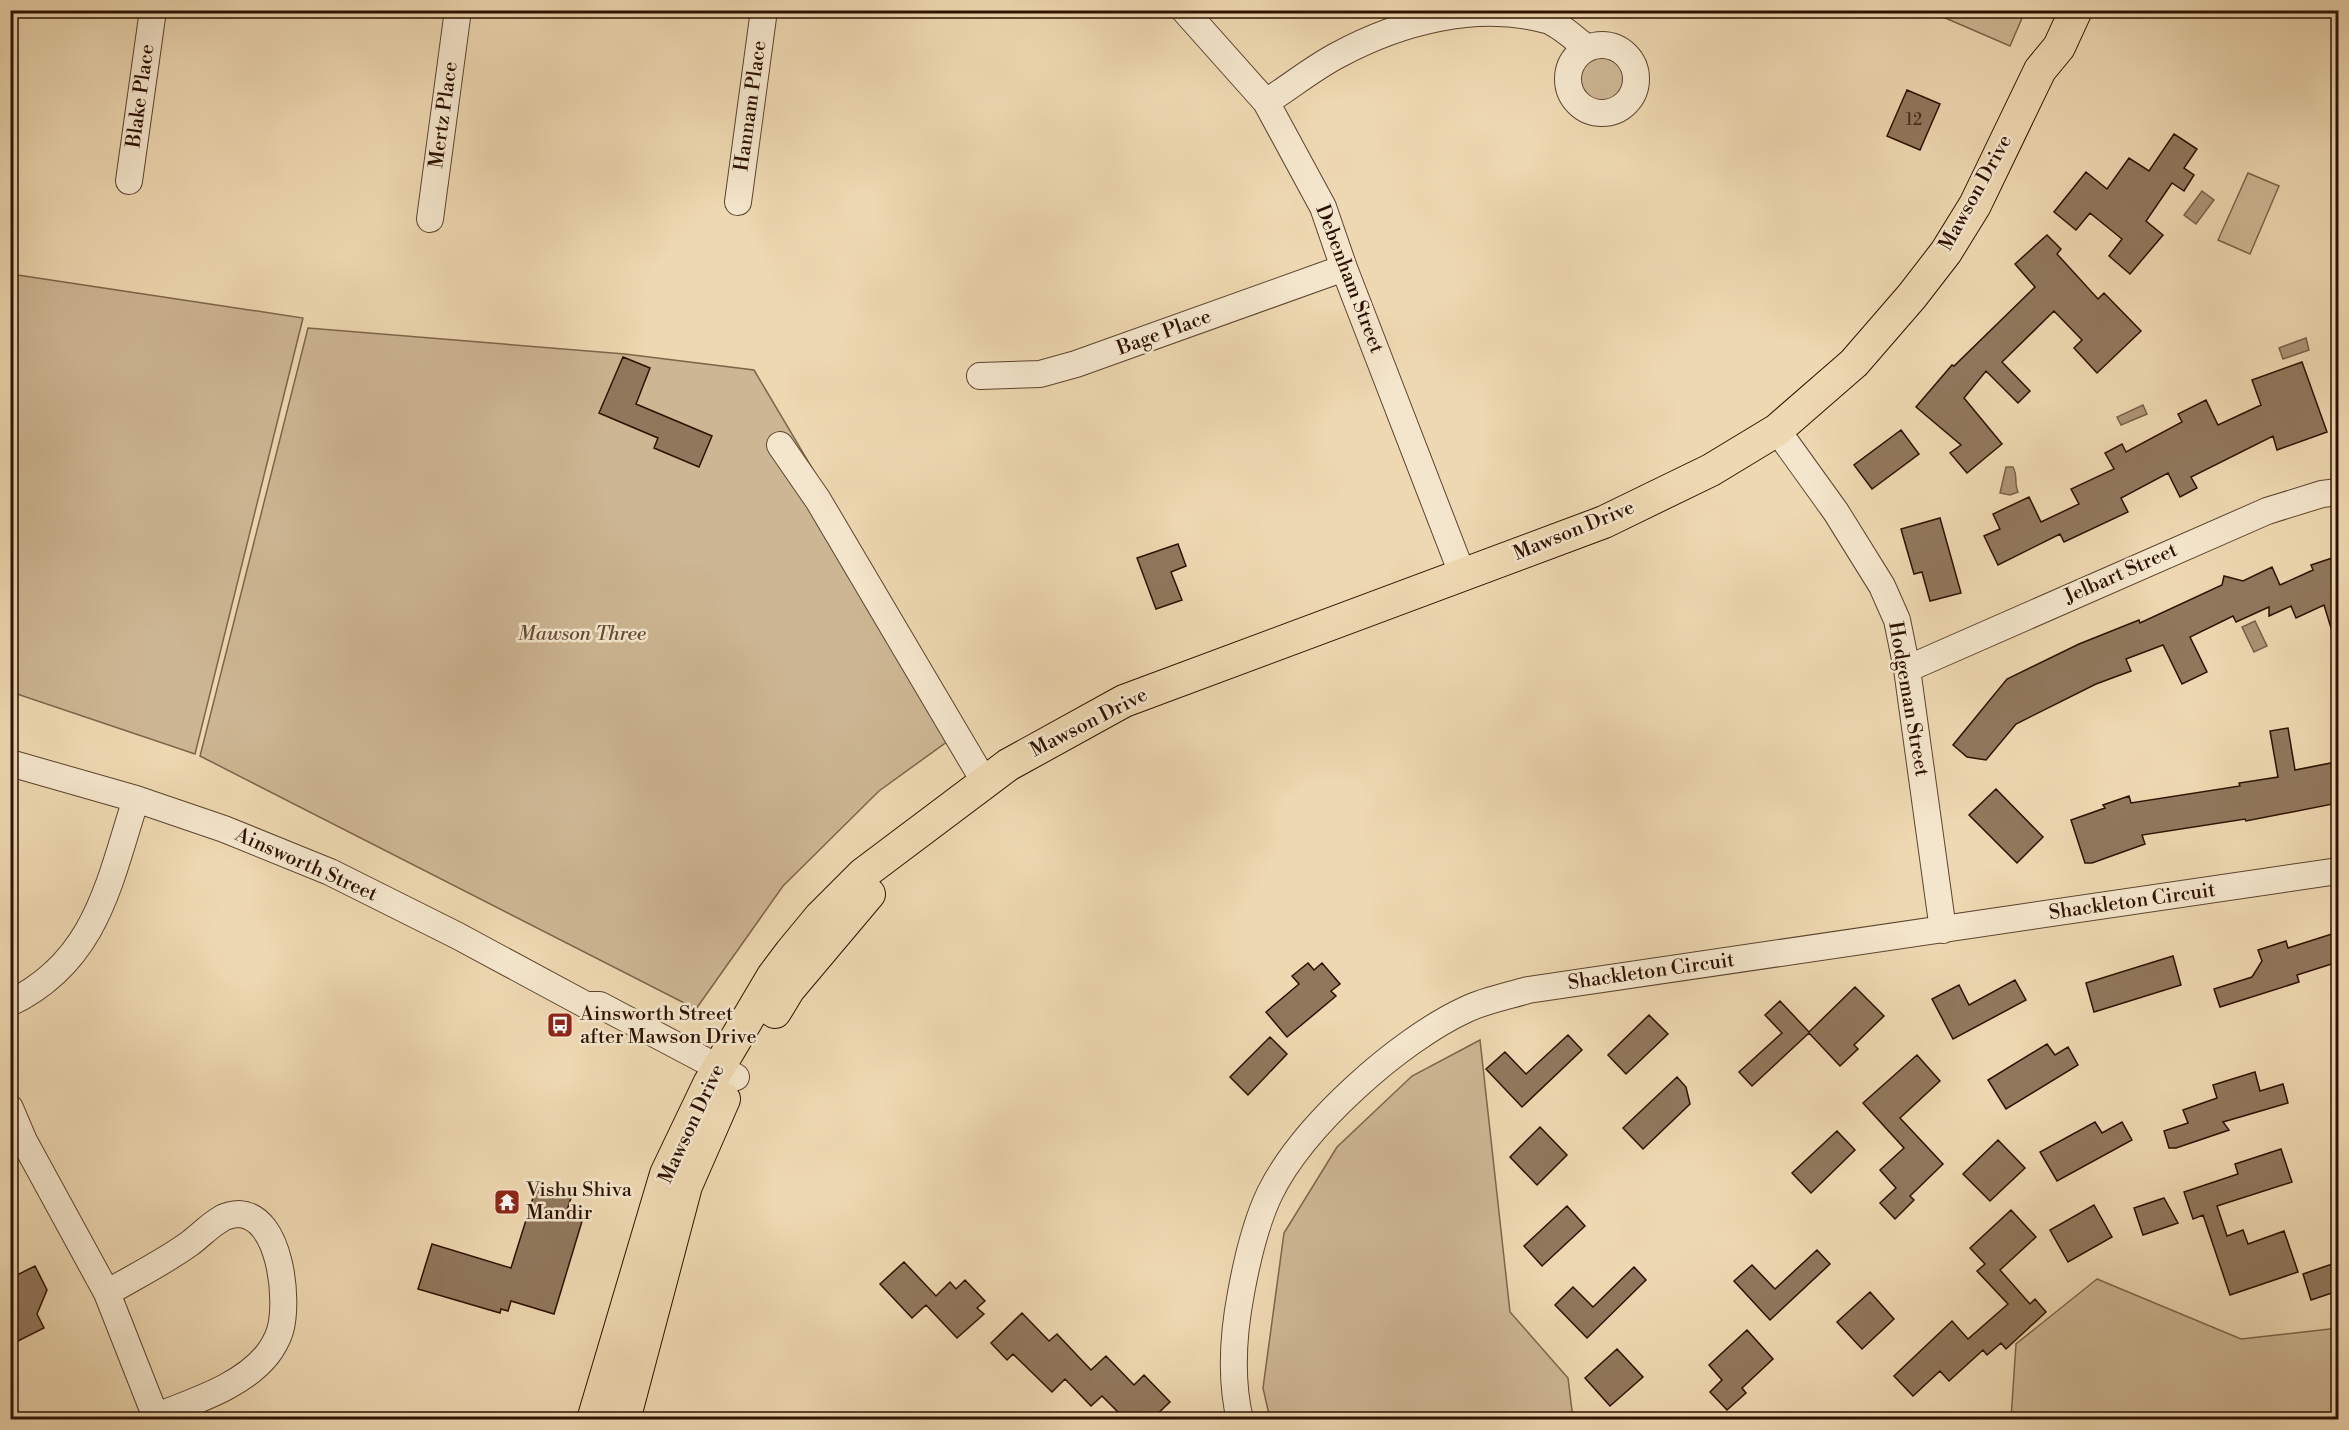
<svg xmlns="http://www.w3.org/2000/svg" width="2349" height="1430" viewBox="0 0 2349 1430" font-family="'Libre Bodoni',serif">
	<style>
		.green { fill: #cdb693; stroke: #7d644a; stroke-width: 1.5 }
		.water { fill: #ac9476; stroke: #796048; stroke-width: 1.5 }
		.building { fill: #91785d; stroke: #2d1102; stroke-width: 1.5 }
		.lines { fill: none; stroke-linecap: round; stroke-linejoin: round }
		.minor-casing { stroke: #5d432e; stroke-width: 28 }
		.major-casing { stroke: #2d1102; stroke-width: 34 }
		.minor { stroke: #f4e6cc; stroke-width: 26 }
		.major { stroke: #eed8b1; stroke-width: 32 }
		.labels { text-anchor: middle; dominant-baseline: central; stroke-width: 5; stroke-linejoin: round; paint-order: stroke }
		.number-label { font-size: 16px; fill: #462b19 }
		.street-label { font-size: 20px; fill: #2d1102; stroke: #f4e6cc }
		.park-label { font-size: 20px; font-style: italic; fill: #654b35; stroke: #f4e6cc }
		.poi-label { font-size: 20px; fill: #2d1102; stroke: #f4e6cc; text-anchor: start }
	</style>
	<rect width="100%" height="100%" fill="#eed8b1"/>
	<filter id="stains"><feTurbulence type="fractalNoise" baseFrequency=".00333" numOctaves="4"/><feColorMatrix values="0 0 0 0 .2 0 0 0 0 .09 0 0 0 0 .02 0 0 0 .5 -.17"/></filter>
	<radialGradient id="worn" r=".72"><stop offset=".6" stop-color="#630" stop-opacity="0"/><stop offset="1" stop-color="#630" stop-opacity=".3"/></radialGradient>
	<path class="green" d="M1929 11 2025 10V11L2010 46Z
		M1579 78a23 23 0 1 1 46 0a23 23 0 1 1-46 0Z
		M2248 173 2279 186 2250 254 2218 240Z
		M11 274 303 318 195 754 11 692Z
		M308 328 625 354 754 370 966 728 879 791 783 886 696 1009 200 756Z
		M1480 1040 1510 1312 1568 1378 1573 1419H1270L1263 1388 1284 1233 1337 1147 1412 1076Z
		M2097 1279 2241 1339 2338 1328V1419H2011L2016 1344Z"/>
	<path class="water" d="M2202 191 2214 200 2196 224 2184 215Z
		M2306 338 2309 350 2283 359 2279 348Z
		M2143 405 2147 414 2121 425 2117 417Z
		M2006 467H2013C2018 476 2014 483 2018 492L2010 495 2000 493Z
		M2255 621 2267 646 2254 652 2242 627Z"/>
	<path class="building" d="M1907 90 1940 104 1920 150 1887 136Z
		M2174 134 2197 149 2184 168 2194 175 2184 191 2172 183 2146 221 2163 235 2130 274 2109 256 2122 239 2090 213 2076 230 2054 212 2086 172 2107 189 2129 158 2149 171Z
		M2047 235 2061 249 2057 254 2098 299 2104 293 2141 331 2097 373 2074 348 2082 340 2054 311 2002 362 2030 391 2018 403 1986 371 1964 398 2002 444 1967 473 1950 453 1961 445 1916 407 1952 365 1954 366 2035 287 2015 264Z
		M623 357 650 368 636 404 712 436 699 467 654 448 658 438 599 413Z
		M2302 362 2327 432 2277 450 2273 436 2191 477 2197 488 2180 497 2168 473 2121 498 2128 512 2064 542 2060 534 1998 565 1984 536 2000 529 1993 514 2029 497 2041 522 2079 504 2071 489 2114 469 2105 453 2122 444 2126 452 2182 422 2178 414 2206 400 2218 425 2261 405 2252 380Z
		M1901 430 1919 454 1872 489 1854 465Z
		M1940 518 1961 593 1930 601 1922 572 1914 574 1901 529Z
		M1178 544 1186 566 1171 572 1182 600 1156 609 1137 558Z
		M2338 556V640L2335 641 2324 605 2296 618 2291 606 2269 616V607L2236 622 2233 616 2190 637 2207 672 2182 684 2163 645 2126 659 2131 671 2096 684 2016 724 1986 760 1967 757 1953 745 2007 679 2079 644 2139 620 2140 623 2222 585 2224 576 2243 581 2272 567 2280 585 2313 570 2311 565Z
		M2288 728 2295 770 2331 763 2333 772 2338 771V803L2246 821 2245 819 2142 835 2145 844 2092 863H2085L2071 820 2105 808 2103 805 2129 796 2131 803 2240 786 2239 783 2278 777 2270 731Z
		M1996 789 2043 837 2017 863 1969 815Z
		M2338 932V962L2297 975 2299 982 2220 1007 2214 989 2252 977 2262 961 2258 950 2286 941 2288 948Z
		M2173 956 2181 985 2094 1012 2086 983Z
		M1308 963 1314 970 1322 963 1340 984 1331 991 1336 996 1287 1037 1266 1012 1299 984 1292 976Z
		M2015 980 2026 1000 1953 1039 1932 999 1959 985 1969 1005Z
		M1855 987 1884 1016 1854 1045 1858 1049 1840 1066 1809 1033 1752 1086 1739 1072 1782 1033 1765 1015 1780 1001 1809 1032Z
		M1649 1015 1668 1034 1626 1074 1608 1055Z
		M1568 1035 1582 1050 1522 1107 1486 1069 1505 1052 1526 1074Z
		M1270 1037 1287 1054 1248 1095 1230 1077Z
		M2047 1044 2055 1055 2068 1047 2078 1065 2006 1109 1988 1080Z
		M1917 1055 1940 1081 1900 1118 1943 1164 1910 1196 1914 1200 1895 1219 1880 1203 1896 1188 1880 1170 1904 1148 1863 1103Z
		M2255 1072 2260 1091 2283 1084 2288 1103 2223 1122 2229 1130 2176 1148H2169L2164 1131 2188 1123 2183 1110 2217 1098 2213 1085Z
		M1677 1077 1686 1087 1690 1104 1643 1149 1623 1128Z
		M2095 1122 2102 1133 2122 1122 2132 1140 2057 1181 2040 1152Z
		M1540 1127 1567 1155 1537 1185 1510 1157Z
		M1837 1131 1855 1150 1811 1193 1792 1173Z
		M1998 1140 2025 1168 1990 1201 1963 1174Z
		M2281 1149 2292 1182 2217 1206 2227 1236 2243 1230 2248 1244 2284 1231 2298 1272 2230 1295 2203 1215 2193 1219 2184 1192 2238 1174 2235 1164Z
		M537 1185 572 1195 566 1213 583 1218 554 1314 511 1301 508 1311 501 1309 500 1313 418 1289 432 1244 511 1268Z
		M2164 1198 2178 1223 2143 1235 2134 1208Z
		M2094 1205 2112 1237 2068 1262 2050 1230Z
		M1567 1206 1585 1226 1542 1266 1524 1246Z
		M2011 1210 2036 1237 2000 1270 2030 1304 2035 1299 2046 1312 2006 1349 2001 1343 1987 1355 1983 1350 1949 1381 1940 1371 1913 1396 1894 1376 1952 1321 1968 1339 2008 1304 1977 1271 1985 1264 1970 1248Z
		M1817 1250 1830 1264 1770 1320 1734 1281 1752 1265 1775 1289Z
		M904 1262 936 1296 950 1282 956 1289 965 1280 985 1301 977 1308 984 1314 957 1338 926 1305 912 1318 880 1284Z
		M2338 1262V1291L2311 1300 2303 1274Z
		M35 1266 47 1290 37 1314 44 1328 10 1345V1306L18 1287 13 1277Z
		M1634 1267 1646 1280 1587 1338 1555 1305 1573 1287 1593 1307Z
		M1870 1292 1894 1319 1862 1349 1837 1322Z
		M1022 1313 1049 1341 1057 1334 1091 1370 1106 1356 1134 1385 1144 1375 1170 1402 1152 1419H1125L1102 1396 1091 1406 1065 1379 1052 1392 1013 1354 1007 1360 991 1343Z
		M1747 1330 1773 1359 1742 1388 1746 1393 1727 1410 1710 1392 1722 1380 1709 1365Z
		M1617 1349 1643 1377 1610 1406 1585 1378Z"/>
	<g class="lines">
		<defs>
			<path id="minor" d="M1184 10 1266 102 1323 207 1344 268 1463 576
				M1568 79a34 34 0 1 1 68 0a34 34 0 1 1-68 0Z
				M1266 102C1290 87 1313 68 1338 55 1399 22 1477 1 1546 20 1558 23 1576 40 1587 48
				M129 181 153 10
				M738 202 764 10
				M430 219 458 10
				M980 376 1040 374 1076 364 1344 268
				M1777 430 1836 512 1882 586 1897 620 1907 669 1943 930
				M780 445 818 500 984 781
				M1907 669 2267 511 2322 494 2338 492
				M10 763 136 799 224 829 330 872 458 936 586 1005H600L736 1077
				M10 1003C97 961 109 882 136 799
				M10 1108 24 1141 107 1293 157 1420
				M107 1293C134 1277 164 1262 189 1244 200 1236 210 1225 221 1219 225 1216 234 1214 239 1214 281 1216 289 1301 280 1331 278 1338 272 1349 267 1355 241 1387 194 1401 157 1416
				M1240 1420C1230 1378 1233 1335 1241 1293 1247 1260 1255 1224 1270 1193 1303 1126 1399 1040 1467 1009 1486 1000 1508 996 1528 990L2338 871"/>
			<path id="major" d="M775 1012 789 989 869 894
				M593 1420 666 1174 709 1084 773 976 791 952 820 917 863 874 1008 765 1124 701 1604 522 1711 470 1777 430 1854 363 1912 296 1946 252 1975 205 2040 70 2059 47 2076 10
				M624 1420 686 1186 724 1099"/>
		</defs>
		<use href="#minor" class="minor-casing"/>
		<use href="#major" class="major-casing"/>
		<use href="#minor" class="minor"/>
		<use href="#major" class="major"/>
	</g>
	<defs>
		<symbol id="bus-square" viewBox="-11 -11 22 22"><rect x="-9" y="-9" width="18" height="18" rx="4" fill="#8f2418" stroke="#f4e6cc"/><path d="M-5-6H5V4H4V6H2V4H-2V6H-4V4H-5ZM-3.5-4V0h7V-4ZM-3.5 1.2v1.5H-2V1.2ZM2 1.2v1.5H3.5V1.2Z" fill="#fff"/></symbol>
		<symbol id="temple-square" viewBox="-11 -11 22 22"><rect x="-9" y="-9" width="18" height="18" rx="4" fill="#8f2418" stroke="#f4e6cc"/><path d="M0-6L5-2H3V0L6.5 2.5H4V6H1.5V3h-3V6H-4V2.5H-6.5L-3 0V-2H-5Z" fill="#fff"/></symbol>
	</defs>
	<g fill-rule="evenodd">
		<use href="#bus-square" x="545" y="1010" width="30" height="30"/>
		<use href="#temple-square" x="492" y="1187" width="30" height="30"/>
	</g>
	<g class="labels">
		<g class="number-label">
			<text x="1914" y="120">12</text>
		</g>
		<g class="street-label">
			<text transform="translate(141 96) rotate(-82)">Blake Place</text>
			<text transform="translate(751 106) rotate(-82)">Hannam Place</text>
			<text transform="translate(444 115) rotate(-82)">Mertz Place</text>
			<text transform="translate(1976 193) rotate(-61)">Mawson Drive</text>
			<text transform="translate(1349 279) rotate(69)">Debenham Street</text>
			<text transform="translate(1164 333) rotate(-20)">Bage Place</text>
			<text transform="translate(1574 531) rotate(-22)">Mawson Drive</text>
			<text transform="translate(2121 574) rotate(-24)">Jelbart Street</text>
			<text transform="translate(1908 699) rotate(80)">Hodgeman Street</text>
			<text transform="translate(1089 723) rotate(-27)">Mawson Drive</text>
			<text transform="translate(306 865) rotate(24)">Ainsworth Street</text>
			<text transform="translate(2132 902) rotate(-8)">Shackleton Circuit</text>
			<text transform="translate(1651 972) rotate(-8)">Shackleton Circuit</text>
			<text transform="translate(692 1124) rotate(-65)">Mawson Drive</text>
		</g>
		<g class="park-label">
			<text x="582" y="634">Mawson Three</text>
		</g>
		<g class="poi-label">
			<text x="580" y="1014">Ainsworth Street<tspan x="580" dy="23">after Mawson Drive</tspan></text>
			<text x="526" y="1190">Vishu Shiva<tspan x="526" dy="23">Mandir</tspan></text>
		</g>
	</g>
	<rect width="2349" height="1430" fill="none" stroke="#eed8b1" stroke-width="36"/>
	<rect x="12" y="12" width="2325" height="1406" fill="none" stroke="#2d1102" stroke-width="3"/>
	<rect x="18" y="18" width="2313" height="1394" fill="none" stroke="#2d1102" stroke-width="1.5"/>
	<rect width="100%" height="100%" filter="url(#stains)"/>
	<rect width="100%" height="100%" fill="url(#worn)"/>
</svg>
